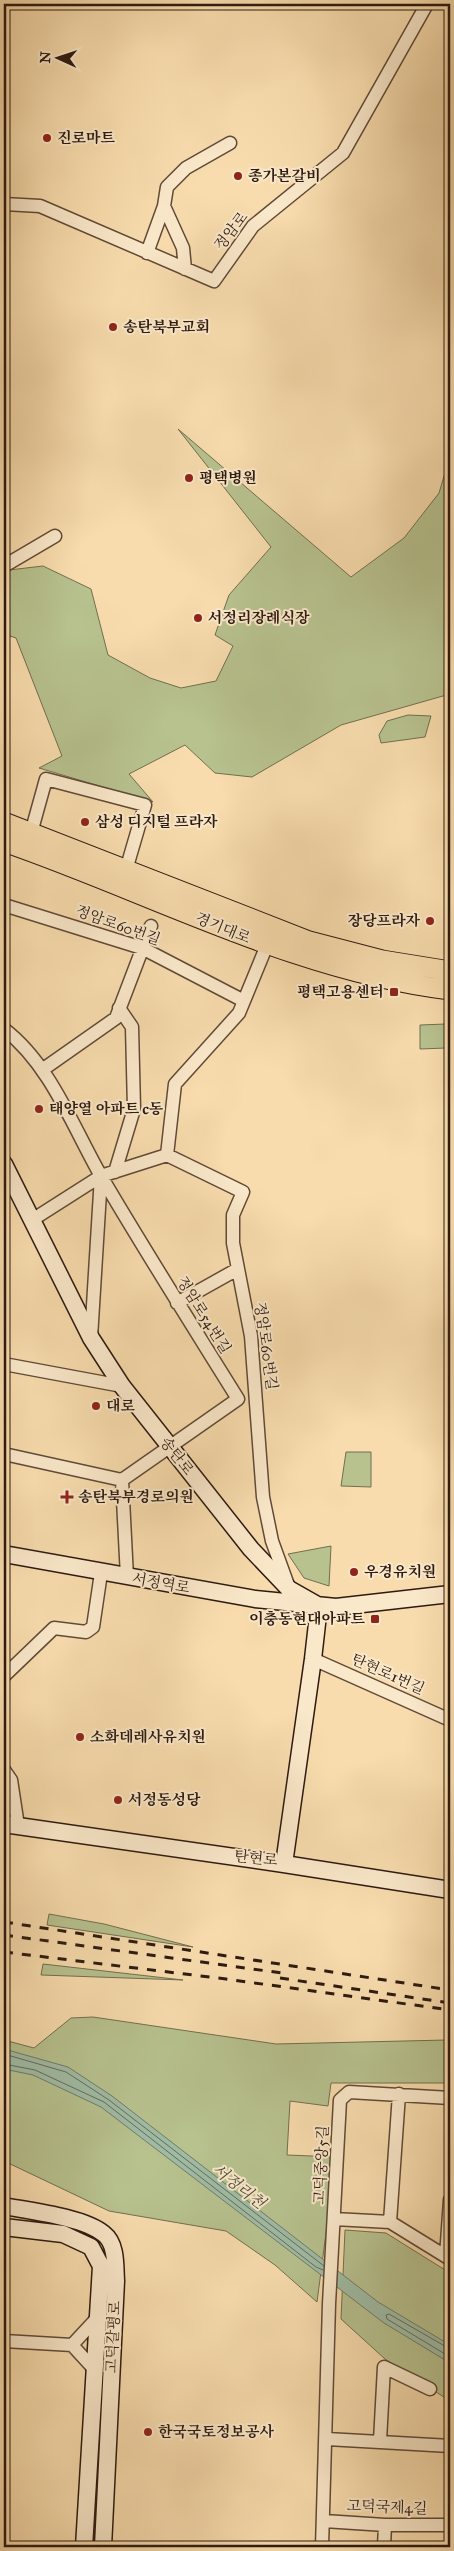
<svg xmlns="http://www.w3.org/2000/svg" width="454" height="2551" viewBox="0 0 454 2551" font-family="'IM FELL Great Primer','Noto Serif KR',serif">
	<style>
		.green { fill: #b7c28f; stroke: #726e50 }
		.water { fill: #9fbca5; stroke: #717b69 }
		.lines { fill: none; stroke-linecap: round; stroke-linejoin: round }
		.shore { stroke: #666b5a; stroke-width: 1 }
		.street-casing { stroke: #604a37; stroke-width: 15 }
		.secondary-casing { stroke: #2d1a10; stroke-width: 19 }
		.primary-casing { stroke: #2d1a10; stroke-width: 21 }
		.street { stroke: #fae8ca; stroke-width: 12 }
		.secondary { stroke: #fae8ca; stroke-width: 16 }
		.primary { stroke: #f8dcad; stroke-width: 19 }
		.rail { stroke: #2d1a10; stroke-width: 3; stroke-dasharray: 9 9; stroke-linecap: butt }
		.poi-dot { fill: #8f2418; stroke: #fae8ca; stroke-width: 2 }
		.labels { text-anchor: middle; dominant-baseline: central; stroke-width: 4; stroke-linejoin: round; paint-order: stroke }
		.poi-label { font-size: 15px; font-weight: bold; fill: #2d1a10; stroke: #fae8ca; text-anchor: start }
		.street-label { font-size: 15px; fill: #2d1a10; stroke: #fae8ca }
		.water-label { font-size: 16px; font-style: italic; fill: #4f4b3d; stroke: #fae8ca }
	</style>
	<rect width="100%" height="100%" fill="#f8dcad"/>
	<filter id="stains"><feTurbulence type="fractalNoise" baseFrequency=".004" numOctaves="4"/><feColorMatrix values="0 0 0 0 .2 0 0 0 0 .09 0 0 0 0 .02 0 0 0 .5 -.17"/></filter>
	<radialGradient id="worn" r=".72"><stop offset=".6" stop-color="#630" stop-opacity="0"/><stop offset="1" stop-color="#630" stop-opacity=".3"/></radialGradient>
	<path class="green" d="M178 429 351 577 404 538 439 493 450 456V694L341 725 252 777 215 773 185 745 129 774 153 802 39 768 62 756 16 638 4 634V576L9 570 43 566 91 589 108 655 150 678 181 688 216 681 233 646 215 635 229 595 271 547Z
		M408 715 431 716 425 737 381 743 379 735 387 721Z
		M446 1024V1048L420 1049V1025Z
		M346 1452H371V1487L341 1486Z
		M331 1546 329 1586 304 1578 288 1554Z
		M49 1914 104 1924 193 1947 47 1925Z
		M43 1964 183 1980 41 1975Z
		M93 2017 276 2044 447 2040 446 2083H331L328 2106 290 2101 287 2155 336 2157 317 2302 275 2265 226 2231 109 2211 4 2161V2040L34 2048 71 2018Z
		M345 2230 386 2233 450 2273V2401L385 2359 341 2319Z"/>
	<path class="water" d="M4 2049 68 2067 112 2096 378 2302 450 2345V2363L384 2323 101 2107 33 2075 4 2069Z"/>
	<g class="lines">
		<path class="shore" d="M4 2054 66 2072 109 2100 324 2266
			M4 2064 35 2070 104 2102 316 2267 323 2270
			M450 2349 389 2314 386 2315 387 2319 450 2357"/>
		<defs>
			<path id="street" d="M4 204 40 206 214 281 253 226 343 153 427 4
				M164 206 183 248 185 269
				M147 253 164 206 167 187 186 168 230 143
				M4 566 55 536
				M31 833 46 779 145 805 126 870
				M4 905 142 948 244 1001
				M4 1029C50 1064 73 1127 101 1176 145 1251 192 1325 238 1399L122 1480
				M42 1070 116 1018 151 926
				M167 1155 243 1192 233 1215V1243L251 1336 263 1497 272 1541 288 1585
				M115 1172 134 1109 132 1027 119 1008
				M101 1176 167 1155 175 1084 239 1013 267 945
				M32 1220 101 1176 91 1338
				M177 1303 236 1270
				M4 1364 122 1386
				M4 1454 122 1480 127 1577
				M313 1659 450 1720
				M4 1676 54 1628 86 1632 93 1627 101 1573
				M4 1770 11 1780 18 1826
				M334 2219 390 2222 450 2259
				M390 2222 399 2094
				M446 2256 450 2200
				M4 2341 72 2345
				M72 2345 98 2317
				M72 2345 94 2369
				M327 2439 450 2446
				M380 2441 384 2367 430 2389
				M324 2521 385 2525H450
				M322 2547 329 2304 340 2100 349 2092 450 2098
				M384 2547 385 2525"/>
			<path id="secondary" d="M4 1164 91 1338 122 1386 251 1549 289 1589 319 1606
				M4 1554 255 1599 336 1607 450 1594
				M4 1824 284 1864 313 1659 319 1606
				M284 1864 450 1890
				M4 2206C30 2211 84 2217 104 2234 117 2244 115 2267 116 2281L103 2547
				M4 2227 63 2234 91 2247 101 2266 84 2547"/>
			<path id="primary" d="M4 822 309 941 382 960 450 971
				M4 842C152 893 293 971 450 990"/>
		</defs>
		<use href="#street" class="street-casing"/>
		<use href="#secondary" class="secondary-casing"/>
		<use href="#primary" class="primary-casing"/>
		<use href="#street" class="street"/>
		<use href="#secondary" class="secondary"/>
		<use href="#primary" class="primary"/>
		<path class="rail" d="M4 1922 450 1990
			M4 1935 289 1974
			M4 1952 226 1979 450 2010
			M280 1978 450 2003"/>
	</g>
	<g class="poi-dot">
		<circle cx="47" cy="138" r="5"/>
		<circle cx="238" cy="176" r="5"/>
		<circle cx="113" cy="327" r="5"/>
		<circle cx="189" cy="478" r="5"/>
		<circle cx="198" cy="618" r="5"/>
		<circle cx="85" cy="822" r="5"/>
		<circle cx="430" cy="921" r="5"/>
		<rect x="389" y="987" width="10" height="10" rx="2.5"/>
		<circle cx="39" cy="1109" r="5"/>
		<circle cx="96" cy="1406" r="5"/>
		<path d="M64.5 1489.5h5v5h5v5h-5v5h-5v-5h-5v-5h5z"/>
		<circle cx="354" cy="1572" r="5"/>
		<rect x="370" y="1614" width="10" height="10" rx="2.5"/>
		<circle cx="80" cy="1737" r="5"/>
		<circle cx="118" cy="1800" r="5"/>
		<circle cx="148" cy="2432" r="5"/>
	</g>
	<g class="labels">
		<g class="poi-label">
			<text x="57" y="138">진로마트</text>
			<text x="248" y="176">종가본갈비</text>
			<text x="123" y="327">송탄북부교회</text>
			<text x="199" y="478">평택병원</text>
			<text x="208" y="618">서정리장례식장</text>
			<text x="95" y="822">삼성 디지털 프라자</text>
			<text x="420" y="921" text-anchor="end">장당프라자</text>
			<text x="384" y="992" text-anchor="end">평택고용센터</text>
			<text x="49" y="1109">태양열 아파트 c동</text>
			<text x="106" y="1406">대로</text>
			<text x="78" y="1497">송탄북부경로의원</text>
			<text x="364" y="1572">우경유치원</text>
			<text x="365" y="1619" text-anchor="end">이충동현대아파트</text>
			<text x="90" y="1737">소화데레사유치원</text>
			<text x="128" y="1800">서정동성당</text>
			<text x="158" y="2432">한국국토정보공사</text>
		</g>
		<g class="street-label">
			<text transform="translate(231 231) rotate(-52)">정암로</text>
			<text transform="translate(118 925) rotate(20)">정암로60번길</text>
			<text transform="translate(223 928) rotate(22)">경기대로</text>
			<text transform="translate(204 1315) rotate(58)">정암로54번길</text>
			<text transform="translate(266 1346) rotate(82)">정암로60번길</text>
			<text transform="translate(177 1456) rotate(52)">송탄로</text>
			<text transform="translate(161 1583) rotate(10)">서정역로</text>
			<text transform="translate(388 1674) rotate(24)">탄현로1번길</text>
			<text transform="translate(256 1858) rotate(6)">탄현로</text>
			<text transform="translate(321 2165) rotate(-87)">고덕중앙5길</text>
			<text transform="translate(113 2337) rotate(-87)">고덕갈평로</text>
			<text transform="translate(387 2507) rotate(2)">고덕국제4길</text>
		</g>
		<g class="water-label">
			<text transform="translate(239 2186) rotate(38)">서정리천</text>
		</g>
	</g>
	<rect width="454" height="2551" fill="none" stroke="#f8dcad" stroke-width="20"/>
	<rect x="5" y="5" width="444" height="2541" fill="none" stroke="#2d1a10" stroke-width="2.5"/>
	<rect x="10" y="10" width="434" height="2531" fill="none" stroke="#2d1a10"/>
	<g transform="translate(58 58) rotate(273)" stroke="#fae8ca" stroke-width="4" paint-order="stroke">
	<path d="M0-4L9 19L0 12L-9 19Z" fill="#2d1a10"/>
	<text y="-8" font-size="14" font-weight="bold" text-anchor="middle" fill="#2d1a10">N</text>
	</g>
	<rect width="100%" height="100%" filter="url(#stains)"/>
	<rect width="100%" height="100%" fill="url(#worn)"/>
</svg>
